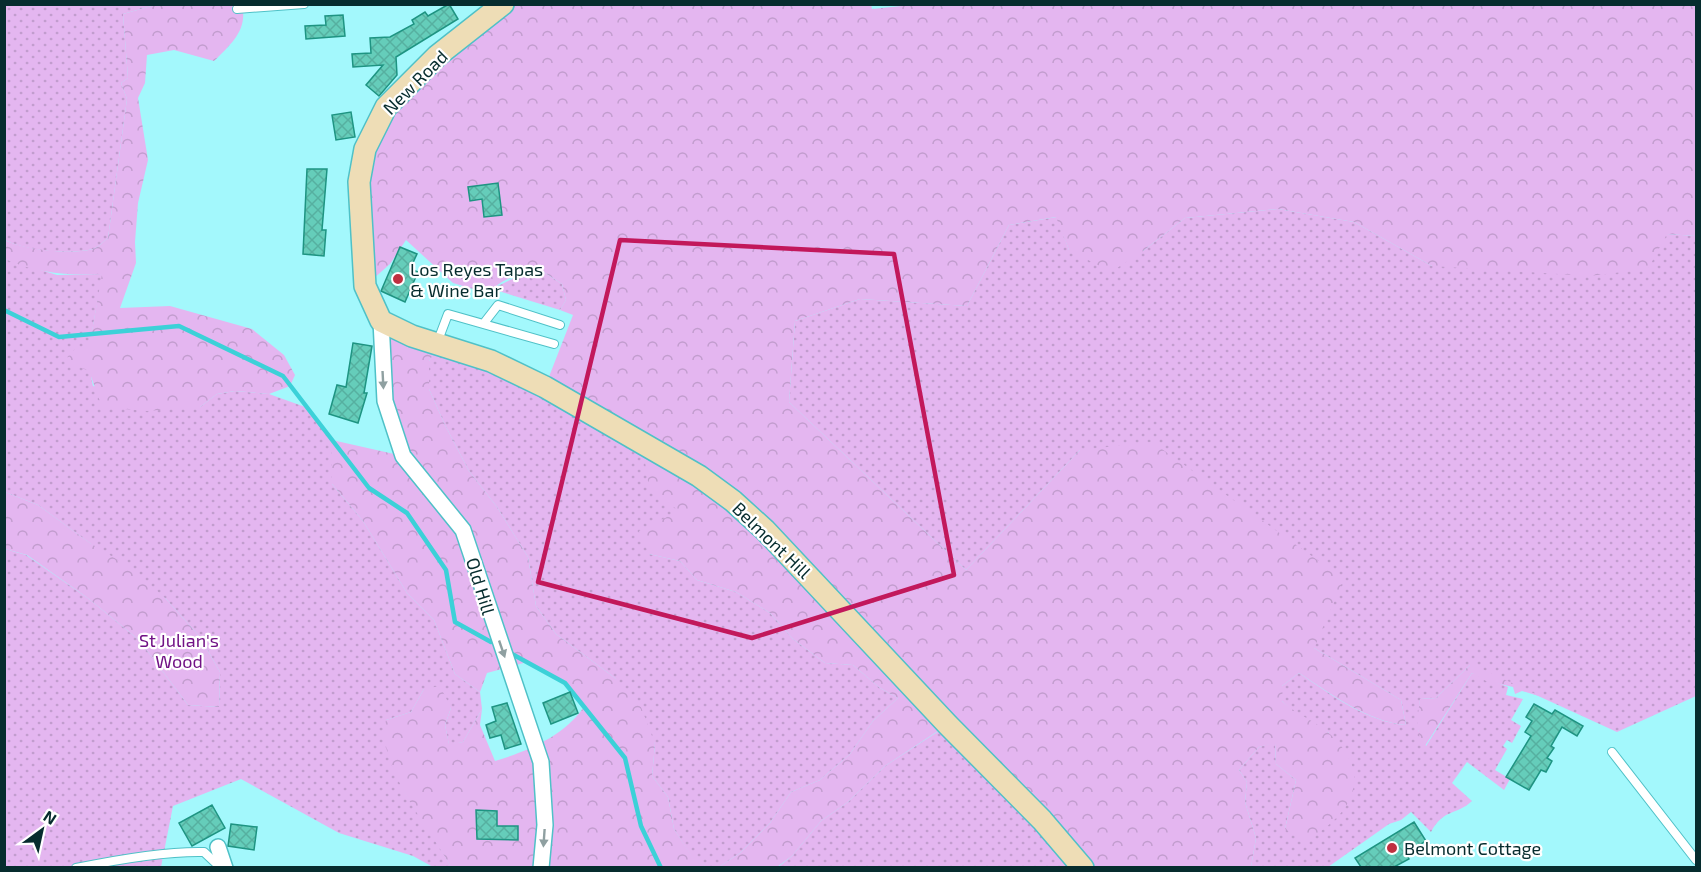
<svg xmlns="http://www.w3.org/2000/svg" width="1701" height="872" viewBox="0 0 1701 872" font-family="'Exo 2',sans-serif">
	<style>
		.grass { fill: url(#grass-dots) }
		.forest { fill: url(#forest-crowns) }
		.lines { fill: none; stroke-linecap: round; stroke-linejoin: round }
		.stream { stroke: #3cd1d8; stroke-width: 4.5 }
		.building { fill: url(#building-cross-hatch); stroke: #1e9482; stroke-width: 1.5 }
		.service-casing { stroke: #4fc1c7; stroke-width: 10 }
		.minor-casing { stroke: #4fc1c7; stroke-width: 18 }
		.secondary-casing { stroke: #4fc1c7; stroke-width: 24 }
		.service { stroke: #fff; stroke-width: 8 }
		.minor { stroke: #fff; stroke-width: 15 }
		.secondary { stroke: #eeddb6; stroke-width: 21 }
		.oneway { fill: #8fa0a1 }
		.marked { fill: none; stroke: #c2185b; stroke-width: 4.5; stroke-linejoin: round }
		.poi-dot { fill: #bf2f40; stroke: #fff; stroke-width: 2 }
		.labels { text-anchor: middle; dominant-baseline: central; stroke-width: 4.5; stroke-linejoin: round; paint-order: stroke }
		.street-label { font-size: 18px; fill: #062c2e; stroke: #fff }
		.poi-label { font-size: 18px; fill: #062c2e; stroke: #fff; text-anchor: start }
		.park-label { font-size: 18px; fill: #711285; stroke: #fff }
	</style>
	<defs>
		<pattern id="grass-dots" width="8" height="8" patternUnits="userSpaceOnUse" patternTransform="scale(1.5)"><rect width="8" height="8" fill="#e4b6f0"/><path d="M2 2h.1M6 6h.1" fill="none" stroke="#c29dce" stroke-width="1.8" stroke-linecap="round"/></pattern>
		<pattern id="forest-crowns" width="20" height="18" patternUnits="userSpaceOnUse" patternTransform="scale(1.5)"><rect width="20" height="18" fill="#e4b6f0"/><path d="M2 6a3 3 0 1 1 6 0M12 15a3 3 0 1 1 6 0" fill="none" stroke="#c29dce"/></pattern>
		<pattern id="building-cross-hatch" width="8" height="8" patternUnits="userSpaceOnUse" patternTransform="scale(1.5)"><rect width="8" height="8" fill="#65cdba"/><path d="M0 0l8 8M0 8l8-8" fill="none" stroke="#56b0a0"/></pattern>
	</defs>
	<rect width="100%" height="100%" fill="#a3f8fc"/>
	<path class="grass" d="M4 5H155L123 14 128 78 121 83 127 99 108 238C104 241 98 248 93 249 70 255 26 251 5 240Z
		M1278 209 1354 222 1432 266 1667 234 1696 236V696L1617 732 1470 665 1436 698 1420 699 1418 730 1426 746 1472 673 1508 687 1506 695 1523 699 1511 720 1521 726 1512 743 1507 740 1503 746 1507 749 1495 770 1510 779 1504 790 1467 762 1452 783 1472 801C1456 816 1444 808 1431 832L1411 812 1401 820 1389 824 1328 867H1251L1256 838 1245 802 1247 782 1239 770 1259 747 1275 742 1276 764 1296 780 1285 829 1329 733 1297 715 1282 701V686L1299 673C1330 694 1367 722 1406 725L1401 700 1314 648 1080 450 966 570 789 402 795 321 860 299 967 306 1009 225 1057 217 1069 250 1143 251 1185 218Z
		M5 259 57 275 103 274C97 310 84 350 93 386L200 407 217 394 235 391 269 394 308 408 332 440V484L363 521 407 593 434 620 455 674 480 692 482 709 463 742 449 745 445 725 451 708 424 689 411 712 386 720C388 736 389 756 395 771 409 806 434 834 451 867H433L413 856 339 833 241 779 173 806 161 867H5V549L26 555 89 599 139 640 188 705 219 707 220 672 200 637 166 599 38 505 5 492Z
		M536 267 562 284 566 300 560 310 492 289Z
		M439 346 647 444 680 511 649 554 680 561 697 580 736 592 770 613 793 639 825 663 853 665 880 688 898 698 873 721 850 754 820 780 791 792 770 823 740 853 719 867H707L693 859 674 829 668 797 652 776 655 744 615 678 556 634 536 606 528 557 497 507 469 471 445 425 429 389V361Z
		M948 725 1083 868H777L792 856 821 821 848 802 885 766Z"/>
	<path class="forest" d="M871 4 872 9 921 4 1696 5V236L1667 234 1648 269 1589 276 1432 266 1354 222 1278 209 1185 218 1143 251 1111 272 1069 250 1056 217 1009 225 967 306 860 299 795 321 789 402 966 570 1080 450 1152 442 1344 579 1314 648 1401 700 1406 725C1368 722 1331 694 1299 673L1282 686V701C1297 715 1318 722 1331 735 1376 778 1350 817 1303 842L1285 829 1296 780 1276 764 1275 743 1259 747 1239 770 1247 782 1245 802 1256 838 1251 867H1093L1042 820 947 725 885 766 848 802 821 821 792 856 777 867H719L740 853 770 823 791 792 820 780 850 754 873 721 898 698 880 688 853 665 825 663 793 639 770 613 736 592 697 580 680 561 649 554 639 531 679 511 649 488 645 462 647 444 545 387 573 315 560 310 566 300 562 284 536 267C522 275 497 279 490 294L453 283 406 240 390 264 365 286 360 215 386 107 503 5Z
		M155 5H242C248 30 231 44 214 61L174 50 147 55 145 83 138 98 148 160 138 203 135 242 136 263 120 308 170 306 252 329 284 355 295 375 290 386 269 394 235 391 217 394 200 407 147 411 102 407 89 371 65 361 75 349 89 348 102 274C65 275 39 274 5 259L4 240C26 250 70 255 93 249 98 248 104 241 108 238L127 99 121 83 128 78 123 14Z
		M381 321 439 346 429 361V389L445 425 469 471 497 507 528 557 536 606 556 634 615 678 641 707 655 744 652 776 668 797 674 829 693 858 707 867H451C430 828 375 765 386 720L411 712 424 689 440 686 451 708 445 725 449 744 463 742 482 709 480 725 495 761C528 751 564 736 584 707L565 683 527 662 487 673 480 692 455 674 434 620 407 593 363 521 332 484V440L403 456 385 401Z
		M5 492 38 505 90 543 131 568 166 599 200 637 220 672 219 707 188 705 139 640 89 599 27 555 5 549Z
		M1471 664 1542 697 1522 691 1515 694 1513 687 1486 681 1472 673 1425 746C1414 733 1418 715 1420 699L1436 698Z"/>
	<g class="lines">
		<path class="stream" d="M4 310 59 337 179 326 283 376 369 488 407 513 446 570 455 622 491 642
			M512 654 565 683 625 758 641 826 661 868"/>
	</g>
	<path class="building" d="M449 4 458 19 396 57 397 75 379 96 366 85 383 65 353 67 352 54 371 53 370 38 390 37 414 24 412 20 425 12 428 16Z
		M343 15 345 36 306 39 305 26 326 25 325 16Z
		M351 112 355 137 336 140 332 115Z
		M307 169H327L322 230H326L324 256 303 254Z
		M498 183 502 215 484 217 482 199 470 201 468 187Z
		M400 247 417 254 410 269 418 272 405 302 381 291Z
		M353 343 372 346 364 393H367L358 423 329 414 337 385 346 387Z
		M570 692 578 713 551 724 543 703Z
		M507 703 521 744 505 749 501 735 490 738 486 725 496 721 492 707Z
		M1534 704 1552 714 1555 710 1583 726 1577 736 1562 727 1551 746 1554 748 1547 758 1552 761 1546 772 1541 770 1529 790 1506 777 1531 736 1525 732 1532 721 1526 717Z
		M212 805 225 828 192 846 179 823Z
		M476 810 497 811V826H518V840L477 839Z
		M1414 822 1426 841 1406 853 1409 859 1394 867H1361L1355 858Z
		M231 824 257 827 254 850 228 846Z"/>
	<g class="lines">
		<defs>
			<path id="service" d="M237 9 304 4
				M484 323 498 305 560 325
				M437 343 448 314 554 344
				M1612 752 1696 860
				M76 868C115 860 164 851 204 852L221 868"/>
			<path id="minor" d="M381 321 385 401 403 456 463 530 541 762 545 825 541 868
				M218 847 225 868"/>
			<path id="secondary" d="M503 4 437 56 386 107 365 149 359 182 365 286 381 321 412 336 491 361 545 387 699 476 733 501 765 530 948 725 1042 820 1083 868"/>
		</defs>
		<use href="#service" class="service-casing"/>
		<use href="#minor" class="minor-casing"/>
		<use href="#secondary" class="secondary-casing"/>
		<use href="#service" class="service"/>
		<use href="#minor" class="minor"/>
		<use href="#secondary" class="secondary"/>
	</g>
	<defs><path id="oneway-solid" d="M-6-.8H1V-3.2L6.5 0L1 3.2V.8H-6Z" transform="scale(1.5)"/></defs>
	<g class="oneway">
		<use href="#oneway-solid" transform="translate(383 380) rotate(87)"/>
		<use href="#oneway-solid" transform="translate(502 649) rotate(71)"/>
		<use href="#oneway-solid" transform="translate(544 838) rotate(94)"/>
	</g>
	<path class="marked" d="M620 240 894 254 954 575 752 638 538 582Z"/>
	<g class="poi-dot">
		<circle cx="398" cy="279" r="6"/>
		<circle cx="1392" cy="848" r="6"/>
	</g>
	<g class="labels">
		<g class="street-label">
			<text transform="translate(415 82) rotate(-45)">New Road</text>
			<text transform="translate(772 540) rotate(44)">Belmont Hill</text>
			<text transform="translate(481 586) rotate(73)">Old Hill</text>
		</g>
		<g class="poi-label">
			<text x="410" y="269">Los Reyes Tapas<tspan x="410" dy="21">&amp; Wine Bar</tspan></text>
			<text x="1404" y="848">Belmont Cottage</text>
		</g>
		<g class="park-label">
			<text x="179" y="640">St Julian's<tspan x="179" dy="21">Wood</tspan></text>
		</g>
	</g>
	<rect width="1701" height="872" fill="none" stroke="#062c2e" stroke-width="12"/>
	<g transform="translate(42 830) rotate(33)" stroke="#ffffff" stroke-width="4.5" paint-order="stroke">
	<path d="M0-4.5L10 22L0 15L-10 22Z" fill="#062c2e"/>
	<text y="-9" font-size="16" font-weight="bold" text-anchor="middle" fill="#062c2e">N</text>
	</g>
</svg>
